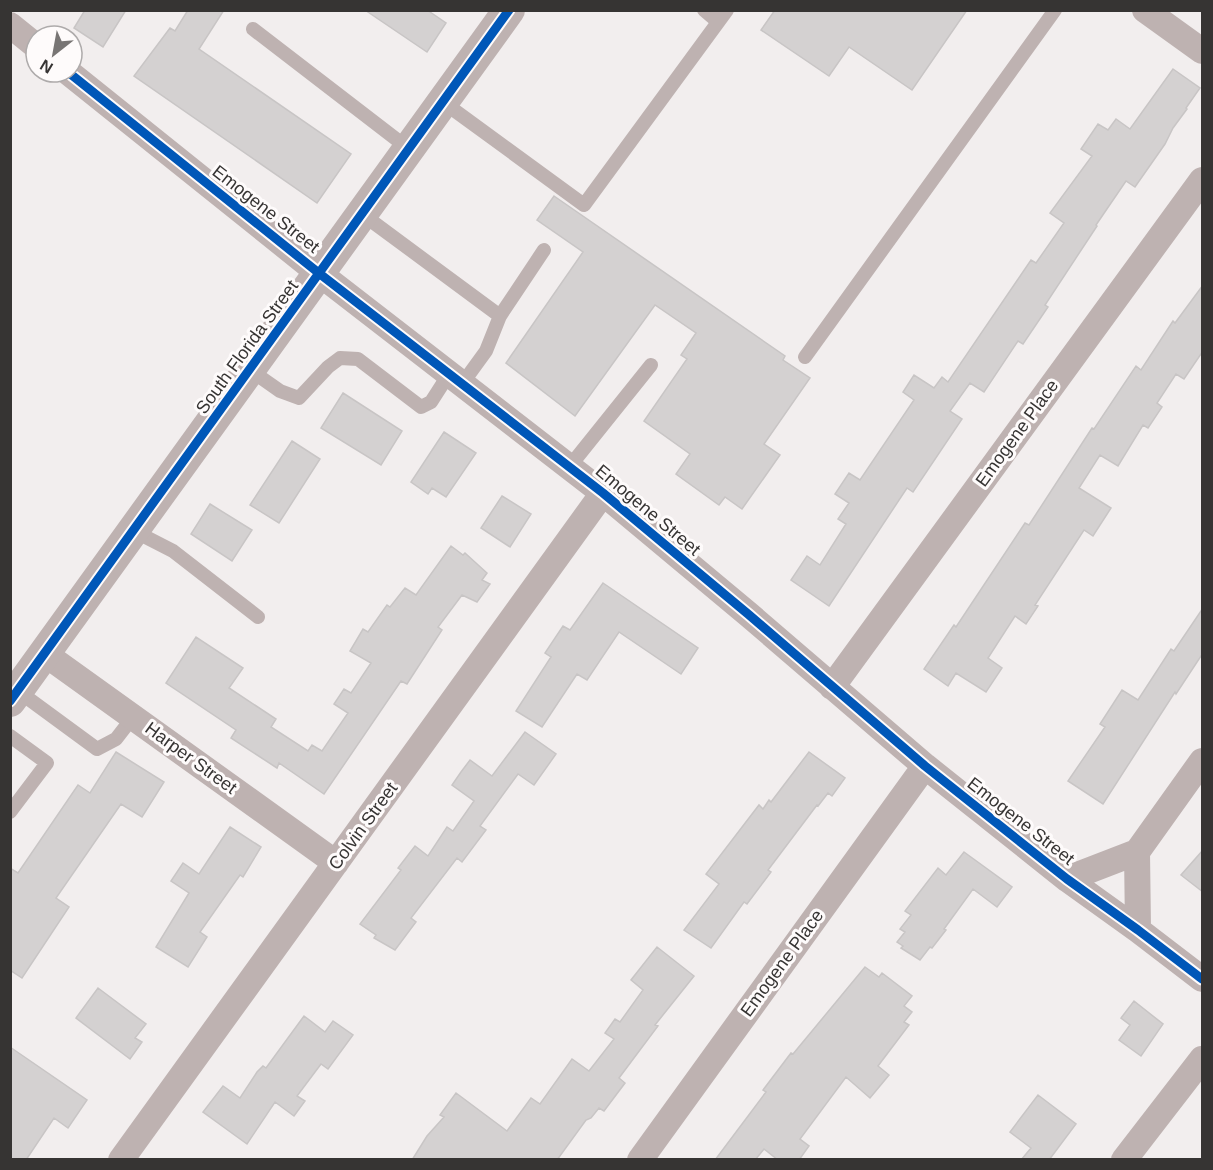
<svg xmlns="http://www.w3.org/2000/svg" width="1213" height="1170" viewBox="0 0 1213 1170" font-family="Helvetica,sans-serif">
	<style>
		.building { fill: #d4d1d1; stroke: #c8c5c5; stroke-width: 1.5 }
		.lines { fill: none; stroke-linecap: round; stroke-linejoin: round }
		.service { stroke: #beb2b1; stroke-width: 14 }
		.minor { stroke: #beb2b1; stroke-width: 26 }
		.tertiary { stroke: #beb2b1; stroke-width: 32 }
		.cycleway-casing { stroke: #fefbfb; stroke-width: 13 }
		.cycleway { stroke: #0057b8; stroke-width: 9 }
		.labels { text-anchor: middle; dominant-baseline: central; stroke-width: 6; stroke-linejoin: round; paint-order: stroke }
		.street-label { font-size: 18px; fill: #363433; stroke: #fefbfb }
	</style>
	<rect width="100%" height="100%" fill="#f2eeee"/>
	<path class="building" d="M85 10H126L103 47 74 28Z
		M188 10H224L199 49 351 154 317 203 134 76 170 28 175 31Z
		M365 10H427L446 23 427 52Z
		M775 10H967L912 90 849 47 829 76 761 30Z
		M1173 69 1200 88 1186 108 1187 109 1173 128 1165 144 1135 187 1126 181 1096 225 1097 226 1045 305 1048 307 1023 344 1018 341 984 392 970 383 950 411 962 419 913 492 907 488 829 606 791 580 807 556 820 565 846 524 838 519 849 503 835 494 849 473 860 480 914 400 903 392 914 375 934 388 942 377 948 382 1031 260 1036 263 1064 223 1050 213 1092 156 1081 149 1098 124 1108 130 1116 119 1130 129Z
		M554 196 785 356 783 360 810 378 764 444 780 455 742 509 725 497 719 505 676 474 690 454 644 421 687 359 681 355 696 333 655 305 575 416 506 363 583 252 537 220Z
		M1203 285V351L1184 379 1176 374 1157 403 1162 407 1148 428 1143 425 1118 466 1100 455 1079 488 1111 508 1093 536 1084 530 1035 605 1038 606 1026 624 1015 616 988 658 1002 668 986 692 956 673 948 686 924 669 954 625 956 627 1025 523 1029 525 1092 428 1094 429 1136 366 1141 370 1173 321 1175 323Z
		M343 393 402 431 381 465 321 428Z
		M444 432 476 453 446 497 432 488 428 494 411 482Z
		M292 441 320 459 279 523 250 505Z
		M502 496 531 514 510 547 481 528Z
		M210 504 252 530 232 561 191 534Z
		M451 546 463 555 465 553 487 573 482 580 490 584 477 602 462 595 438 627 442 630 407 684 401 681 324 794 279 763 277 768 231 738 236 730 166 683 196 637 243 668 229 688 276 719 271 727 308 751 312 745 322 751 348 713 334 704 344 689 351 693 371 663 350 651 363 629 368 632 387 605 390 607 405 588 416 595Z
		M603 583 698 648 681 674 619 632 587 680 577 674 542 727 516 711 551 657 545 653 563 626 570 630Z
		M1203 608V653L1176 694 1175 692 1103 804 1068 781 1105 727 1100 724 1122 690 1138 700 1171 649 1174 651Z
		M525 732 556 754 534 785 518 774 480 826 486 830 462 862 457 858 411 918 416 922 395 950 374 938 376 935 360 924 401 870 398 868 415 846 428 856 447 827 453 831 474 801 452 785 461 772 470 760 492 776Z
		M116 752 164 782 142 817 121 804 56 898 69 907 22 978 10 970V868L18 873 78 785 90 793Z
		M809 752 845 778 832 796 828 793 818 806 817 805 768 870 771 872 747 904 744 902 711 948 684 930 719 884 706 874 759 805 763 809 769 800 771 802Z
		M230 827 261 847 243 877 240 875 200 932 207 937 188 967 156 947 189 893 171 881 183 863 199 874Z
		M1203 850V892L1181 875Z
		M964 852 1012 887 997 907 973 889 944 929 946 930 932 948 930 947 920 960 901 948 903 946 897 942 905 932 900 929 911 915 905 911 938 868 946 875Z
		M657 947 694 976 655 1025 658 1026 619 1078 625 1083 604 1111 599 1108 591 1118 586 1120 557 1160H412L427 1136 444 1117 440 1115 456 1093 507 1131 531 1098 540 1104 572 1059 589 1071 614 1039 605 1033 615 1019 620 1022 643 990 631 980Z
		M865 967 879 977 882 973 912 996 904 1006 912 1012 904 1022 909 1025 878 1066 889 1075 870 1098 846 1077 800 1139 809 1146 799 1160H778L764 1149 755 1160H715L766 1092 763 1090 791 1053 793 1054Z
		M98 988 146 1024 135 1038 142 1042 130 1059 76 1018Z
		M1134 1001 1163 1024 1141 1056 1119 1040 1130 1025 1121 1018Z
		M304 1016 325 1032 333 1021 353 1035 328 1069 321 1064 297 1096 305 1101 294 1116 275 1102 247 1144 203 1112 223 1086 240 1098 257 1072 263 1066 266 1068Z
		M10 1047 87 1100 68 1128 54 1118 26 1160H10Z
		M1038 1095 1076 1124 1049 1160H1021L1031 1148 1010 1132Z"/>
	<g class="lines">
		<path class="service" d="M704 10 718 22
			M253 29 409 149
			M443 102 584 205 727 10
			M362 214 500 316
			M805 357 1055 10
			M250 370 280 391 299 398 328 367 340 358 358 359 421 407 431 402 449 374
			M462 384 486 351 500 316 544 250
			M570 466 651 365
			M134 531 173 551 258 617
			M18 691 97 749 116 739 133 717
			M10 736 47 763 10 812"/>
		<path class="minor" d="M1145 10 1202 51
			M10 25 36 46
			M68 72 320 274 603 493 748 614 925 766 1067 879 1138 930 1202 979
			M45 654 336 863
			M832 687 1202 180
			M1137 852 1138 930
			M1067 879 1137 852 1202 761
			M121 1160 603 493
			M640 1160 925 766
			M1124 1160 1202 1059"/>
		<path class="tertiary" d="M10 701 509 10"/>
		<defs>
			<path id="cycleway" d="M68 72 320 274 603 493 748 614 925 766 1067 879 1138 930 1202 979
				M10 701 509 10"/>
		</defs>
		<use href="#cycleway" class="cycleway-casing"/>
		<use href="#cycleway" class="cycleway"/>
	</g>
	<g class="labels">
		<g class="street-label">
			<text transform="translate(266 209) rotate(38)">Emogene Street</text>
			<text transform="translate(247 347) rotate(-54)">South Florida Street</text>
			<text transform="translate(1017 433) rotate(-54)">Emogene Place</text>
			<text transform="translate(648 510) rotate(40)">Emogene Street</text>
			<text transform="translate(191 758) rotate(36)">Harper Street</text>
			<text transform="translate(1021 821) rotate(38)">Emogene Street</text>
			<text transform="translate(363 826) rotate(-54)">Colvin Street</text>
			<text transform="translate(782 963) rotate(-54)">Emogene Place</text>
		</g>
	</g>
	<rect width="1213" height="1170" fill="none" stroke="#363433" stroke-width="24"/>
	<g transform="translate(54 54) rotate(211)"><circle r="28" fill="#fefbfb" stroke="#aeabab" stroke-width="1.5"/>
	<path d="M0-4.5L10 22L0 15L-10 22Z" fill="#787574"/>
	<text y="-9" font-size="16" font-weight="bold" text-anchor="middle" fill="#363433">N</text>
	</g>
</svg>
